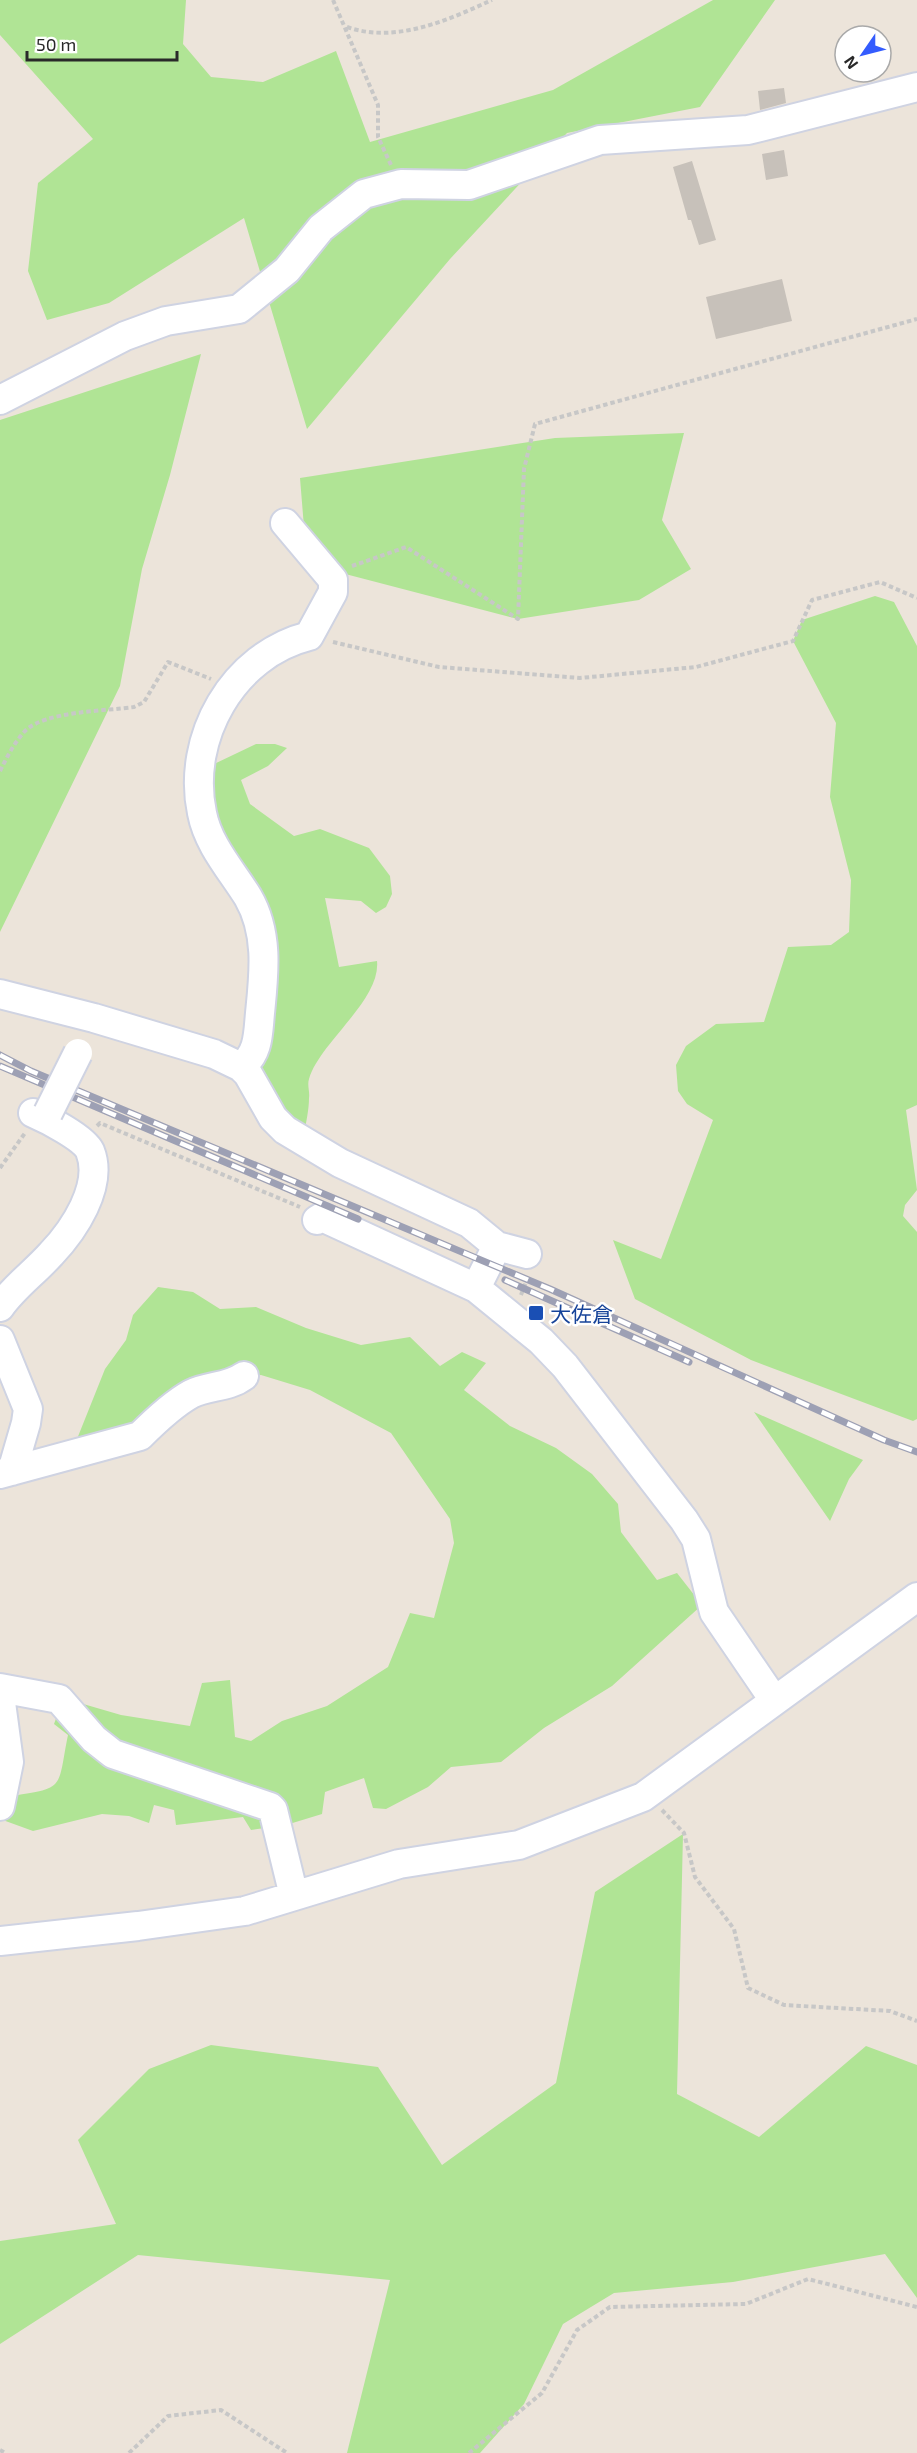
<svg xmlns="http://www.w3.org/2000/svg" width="917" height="2453" viewBox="0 0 917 2453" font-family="'Exo 2','Noto Sans JP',sans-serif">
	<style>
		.green { fill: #b0e495 }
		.building { fill: #c7c1ba }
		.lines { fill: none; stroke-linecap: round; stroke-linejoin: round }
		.minor-casing { stroke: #cfd3e2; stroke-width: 32 }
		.path { stroke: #c7c7c7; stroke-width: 4; stroke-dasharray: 4.5 3; stroke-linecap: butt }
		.minor { stroke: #fff; stroke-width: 28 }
		.rail-casing { stroke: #9da0b4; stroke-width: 7 }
		.rail { stroke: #fff; stroke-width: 4.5; stroke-dasharray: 14; stroke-linecap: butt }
		.minor-bridge-casing { stroke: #cfd3e2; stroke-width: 32; stroke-linecap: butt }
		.minor-bridge { stroke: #fff; stroke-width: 28 }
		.transit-dot { fill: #1a4fb4; stroke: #fff; stroke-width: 2 }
		.labels { text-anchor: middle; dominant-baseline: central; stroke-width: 5; stroke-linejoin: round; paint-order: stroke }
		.transit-label { font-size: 21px; fill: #164399; stroke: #fff; text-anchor: start }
	</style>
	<rect width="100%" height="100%" fill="#ece4da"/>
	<path class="green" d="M0 0H186L183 44 211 77 263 82 336 51 370 142 553 90 713 0H775L700 107 567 133 450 259 307 429 244 218 109 303 47 320 28 271 38 183 93 139 0 35Z
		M201 354 170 475 142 569 120 686 0 932V420Z
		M684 433 662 520 691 569 639 600 518 619 307 564 300 478 555 438Z
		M875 596 894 602 917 646V1105L906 1110 917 1190 905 1205 903 1216 917 1232V1419L913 1421 751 1360 635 1299 613 1240 661 1259 713 1120 687 1104 678 1091 676 1065 686 1046 716 1024 764 1022 788 947 831 945 849 932 851 880 830 797 836 723 793 641 802 620Z
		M256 744H275L287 748 268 766 241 780 250 804 294 836 320 829 369 848 390 876 392 894 386 907 376 913 361 901 325 898 339 967 377 961C381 1000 320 1042 309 1079 307 1085 310 1092 309 1098 309 1110 306 1122 304 1135L254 1076 270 973 215 839 212 765Z
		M158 1287 193 1292 220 1309 256 1307 306 1328 361 1345 410 1337 440 1366 462 1352 486 1363 464 1390 510 1426 556 1448 592 1474 618 1504 621 1532 657 1580 677 1573 702 1605 612 1686 544 1728 501 1762 451 1767 428 1787 386 1809 373 1808 364 1778 325 1792 322 1814 286 1825 251 1830 243 1817 176 1825 174 1810 154 1805 149 1823 129 1816 102 1814 33 1831 0 1819 11 1796C67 1788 57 1788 68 1735L54 1724 61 1705 73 1701 121 1715 190 1726 202 1683 230 1680 235 1737 251 1741 282 1721 327 1706 388 1667 410 1613 434 1618 454 1543 450 1519 391 1433 310 1390 261 1375 227 1379 138 1430 77 1439 105 1369 126 1340 133 1315Z
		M754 1412 863 1460 849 1479 830 1521Z
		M683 1834 677 2094 759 2137 866 2046 917 2065V2298L885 2254 733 2282 614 2293 563 2324 524 2404 480 2453H347L390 2280 138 2255 0 2344V2241L116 2224 78 2140 149 2069 211 2045 378 2067 442 2165 556 2083 595 1892Z"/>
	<path class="building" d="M784 88 786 103 760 110 758 91Z
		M784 150 788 176 766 180 762 154Z
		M692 161 716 240 699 245 691 220H688L673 167Z
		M782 279 792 321 716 339 706 297Z"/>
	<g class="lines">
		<defs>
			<path id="minor" d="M0 400 125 336 166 321 239 309 287 270 321 228 364 194 401 184 469 185 600 140 748 130 917 87
				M0 994 94 1018 214 1054 241 1067 248 1074 273 1118 285 1130 340 1163 469 1223 497 1246 527 1254
				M241 1067C259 1053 258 1034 260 1013 264 974 269 933 248 897 232 871 208 845 202 813 186 738 233 655 309 636L333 592V580L285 523
				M317 1220 322 1217 476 1288
				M497 1246 476 1288 541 1341 565 1366 684 1520 696 1539 714 1612 774 1700
				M0 1307C14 1287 35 1272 51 1254 73 1231 104 1186 90 1151 84 1138 47 1119 33 1113
				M0 1340 28 1409 26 1423 12 1471
				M0 1474 140 1436C155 1421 173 1404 191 1394 209 1385 228 1388 244 1376
				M0 1688 59 1699 94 1739 113 1754 270 1807 273 1810 294 1896
				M0 1695 9 1762 0 1806
				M0 1941 138 1926 245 1911 399 1864 519 1845 643 1797 917 1597"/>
		</defs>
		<use href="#minor" class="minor-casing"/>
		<path class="path" d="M333 0 378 105V137L391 165
			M347 27C396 44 448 20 492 0
			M352 566 406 547 518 619 524 469 535 424 917 319
			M333 642 439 667 580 678 696 667 793 641 812 600 880 582 917 598
			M0 771C7 757 14 743 25 731 45 711 106 711 134 707L144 702 168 662 211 679
			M97 1126 100 1123 300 1207
			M0 1168 25 1133
			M521 1295 528 1277
			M662 1810 684 1833 695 1877 734 1929 748 1988 784 2005 890 2011 917 2021
			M0 2450 5 2453
			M129 2453 168 2416 221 2410 287 2453
			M469 2453 542 2393 577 2330 610 2307 746 2304 808 2279 917 2307"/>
		<use href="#minor" class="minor"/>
		<defs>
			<path id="rail" d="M0 1055 31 1071 550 1289 884 1440 917 1452
				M0 1066 358 1219
				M505 1280 689 1362"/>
		</defs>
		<use href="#rail" class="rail-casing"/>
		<use href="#rail" class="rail"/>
		<defs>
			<path id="minor-bridge" d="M48 1113 78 1053"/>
		</defs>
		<use href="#minor-bridge" class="minor-bridge-casing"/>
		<use href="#minor-bridge" class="minor-bridge"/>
	</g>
	<rect class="transit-dot" x="528" y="1305" width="16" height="16" rx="3"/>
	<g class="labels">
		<g class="transit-label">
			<text x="550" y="1313">大佐倉</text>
		</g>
	</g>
	<g transform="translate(863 54) rotate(235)"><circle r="28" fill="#ffffff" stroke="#a9a9a9" stroke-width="1.5"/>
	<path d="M0-4.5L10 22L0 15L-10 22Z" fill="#345cfe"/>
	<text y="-9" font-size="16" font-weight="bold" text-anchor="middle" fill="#292929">N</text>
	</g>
	<path d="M27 51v9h150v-9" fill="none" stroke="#292929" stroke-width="3"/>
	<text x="36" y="51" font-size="18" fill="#292929" stroke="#ffffff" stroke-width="4.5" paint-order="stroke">50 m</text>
</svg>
